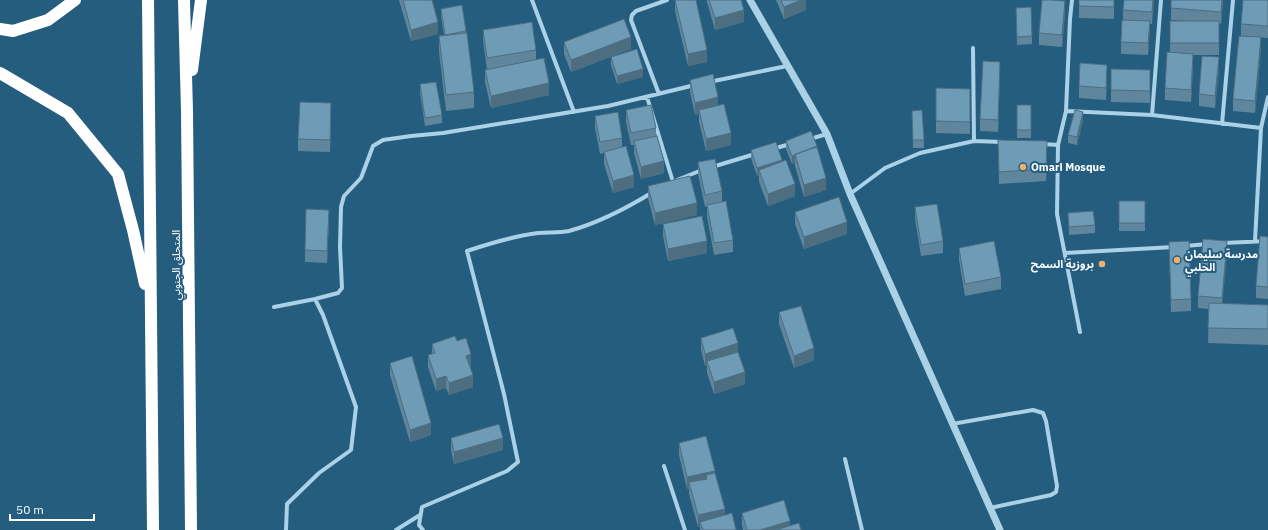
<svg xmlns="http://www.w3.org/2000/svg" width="1268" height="530" viewBox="0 0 1268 530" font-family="'IBM Plex Sans','Noto Sans Arabic',sans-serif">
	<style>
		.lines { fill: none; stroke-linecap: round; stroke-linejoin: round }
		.minor { stroke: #aad1e6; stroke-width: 4 }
		.tertiary { stroke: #aad1e6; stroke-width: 7 }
		.motorway { stroke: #fff; stroke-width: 12 }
		.wall { fill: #5f869d }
		.shaded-wall { fill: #4d6d80 }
		.building { fill: #6e9cb7; stroke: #4d6d80 }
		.poi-dot { fill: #f0b16e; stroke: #245d7e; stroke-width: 1.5 }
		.labels { text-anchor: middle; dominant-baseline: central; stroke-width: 4; stroke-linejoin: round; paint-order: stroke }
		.poi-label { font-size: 11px; font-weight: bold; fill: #fff; stroke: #245d7e; text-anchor: start }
		.street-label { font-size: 11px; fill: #fff; stroke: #245d7e }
	</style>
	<rect width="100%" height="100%" fill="#245d7e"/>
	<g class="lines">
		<path class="minor" d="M532 0 574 112
			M1072 0 1070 19 1066 111 1058 145 1057 214 1080 332
			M973 48 974 141
			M709 82 787 66
			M659 94 631 20 632 15 636 11 667 0
			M647 97 673 182
			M1066 111 1152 115 1261 128
			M1152 115 1161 0
			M1222 124 1233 0
			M810 139 827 134
			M1043 144 1058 145
			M773 149 790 144
			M712 167 755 154
			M677 180 702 170
			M850 194 885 168 920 153 974 141 1002 142
			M1255 241 1261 128 1268 97
			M1223 243 1268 241
			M1185 246 1208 244
			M1065 253 1174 247
			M315 299 338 293 342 288 340 247 341 207 344 196 361 178 373 146 383 140 411 136 443 133 608 106 695 85
			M274 307 315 299 323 315 356 407 351 450 319 473 287 504 286 530
			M952 424 1033 410 1043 413 1046 421 1057 486 1056 492 1051 495 990 508
			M845 459 862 530
			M664 466 685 530
			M396 530 420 515
			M423 530 419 525 422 507 507 471 518 462 504 394 467 251C491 243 514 236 538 233 549 232 559 233 569 231 598 223 627 208 653 192"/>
		<path class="tertiary" d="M750 0 827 134 850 194 1000 530"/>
		<path class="motorway" d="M148 0 153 530
			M184 0 187 111 191 530
			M0 29 13 31 48 20 75 0
			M192 70 201 0
			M0 73 68 113 118 174 133 230 145 284"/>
	</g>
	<path class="wall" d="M399 0H432L438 34 411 41Z
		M675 0 707 62 688 66 675 11Z
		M707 0H741L744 22 715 30 707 2Z
		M776 0H806V10L784 19Z
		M1079 0H1114V19L1079 18Z
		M1154 0 1152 24H1150L1148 55 1121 54V42L1123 20V10Z
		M1223 0 1221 24 1219 23V55H1193V66L1191 102 1165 100V88L1170 53V21H1186L1171 20V8Z
		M1268 0V38L1241 36V24Z
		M441 9 466 31 474 92V108L446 111 439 52V36L444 35 441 17Z
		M1065 13 1062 47 1039 45V33Z
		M1016 16 1032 36V44L1017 45Z
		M483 30 536 50V59L549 95 491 108 485 82V70H487L483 41Z
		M564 42 631 49 571 72 564 54Z
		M1261 49 1255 113 1233 111V99Z
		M611 57 643 77 617 84 611 65Z
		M1111 69 1150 70V103L1111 102Z
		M1219 69 1215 108 1199 106V94Z
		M1000 74 998 132 980 131V119Z
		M1107 77 1106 100 1079 98V86Z
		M690 80 718 105 731 145 706 151 699 122V114L695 115 690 92Z
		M420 84 442 115V123L425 126 420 93Z
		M936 88 970 89V134L936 133Z
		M1017 105H1031V138H1017Z
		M626 110 656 128V136L664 173 641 179 634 153V145H631L626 122Z
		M912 111 924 140V148H913Z
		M331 115 330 152 298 151V139Z
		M595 116 622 138V147L634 187 613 193 604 164V153L600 154 595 128Z
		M1083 120 1077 145 1068 143V135Z
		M998 140 1047 153 1046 181 999 184Z
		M786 141 817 148 826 190 804 197 795 166V163L792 164 786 149Z
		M751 150 782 161 795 196 768 206 759 182V175L757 176 751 158Z
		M698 162 722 191V202L733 240V252L714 255 707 217V206L705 207 698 174Z
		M648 186 697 215 655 225 648 198Z
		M1119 201H1145V231H1119Z
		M915 207 943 241V253L921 256 915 219Z
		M795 212 847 234 804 249 795 224Z
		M1068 213 1095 225V233L1069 235Z
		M329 222 327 263 305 262V250Z
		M663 224 707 253 668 261 663 236Z
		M1268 237V299L1256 298V286Z
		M1169 242 1191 299V311L1171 312Z
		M959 248 1001 277V289L965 296 959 260Z
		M1227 253 1222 304 1268 305V345L1208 343 1209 309 1198 308V296Z
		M779 312 814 360 794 368 779 324Z
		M701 338 738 352 745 384 714 394 707 373V365L705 366 701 350Z
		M457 341 471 366 470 367 473 387 449 395 446 388 436 391 428 367V355L432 354V344Z
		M390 363 431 435 410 442 390 375Z
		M451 438 503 450 454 464 451 450Z
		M679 443 715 473 725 515 736 530H700V527H698L689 494V489H687L679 455Z
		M742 513 790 526 801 530H743L742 525Z"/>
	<path class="shaded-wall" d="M801 0H806V10L784 19V7Z
		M1153 0H1154V4L1152 24Z
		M1222 0H1223L1221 24V12Z
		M1065 1V13L1062 47V35Z
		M744 10V22L715 30V18Z
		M1150 21V33L1148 55V43Z
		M438 22V34L411 41V30Z
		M631 37V49L571 72V60Z
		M1261 37V49L1255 113V101Z
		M707 50V62L688 66V54Z
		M1193 54V66L1191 102V90Z
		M1219 57V69L1215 108V96Z
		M1000 62V74L998 132V120Z
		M1107 65V77L1106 100V88Z
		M643 69V77L617 84V76Z
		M549 83V95L491 108V96Z
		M718 97V109L699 110V114L695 115V103Z
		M331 103V115L330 152V140Z
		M1083 112V120L1077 145V137Z
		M731 133V145L706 151V139Z
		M1047 141V153L1046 181V169Z
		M795 154V163L792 164V156Z
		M782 160V168L759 170V175L757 176V168Z
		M664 161V173L641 179V167Z
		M634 175V187L613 193V181Z
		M826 178V190L804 197V185Z
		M795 184V196L768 206V194Z
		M697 203V215L655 225V213Z
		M329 210V222L327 263V251Z
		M847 222V234L804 249V237Z
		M707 241V253L668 261V249Z
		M1227 241V253L1222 310V298Z
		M738 343V355L707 361V365L705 366V354Z
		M814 348V360L794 368V356Z
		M471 354V366L466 368V356Z
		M745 372V384L714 394V382Z
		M473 375V387L449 395V383Z
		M446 376V388L436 391V379Z
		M431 423V435L410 442V430Z
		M503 438V450L454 464V452Z
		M715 471V483L706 485 689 482V489H687V477Z
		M725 509V521L700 522V527H698V515Z
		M790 521V530H760Z"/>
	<path class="building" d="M403 0H432L438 22 411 30Z
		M675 0H696L707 50 688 54Z
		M709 0H741L744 10 715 18Z
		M781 0H801L784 7Z
		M1042 0H1052L1065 1 1062 35 1039 33Z
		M1079 0H1114V7L1079 6Z
		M1124 0H1153L1152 12 1123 10Z
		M1171 0H1222L1221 12 1171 8Z
		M1243 0H1268V26L1241 24Z
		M462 5 466 31 445 35 441 9Z
		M1031 7 1032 36 1017 37 1016 8Z
		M624 19 631 37 571 60 564 42Z
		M1122 20 1150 21 1148 43 1121 42Z
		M1170 21H1219V43H1170Z
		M532 22 536 50 487 58 483 30Z
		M467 33 474 92 446 95 439 36Z
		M1239 36 1261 37 1255 101 1233 99Z
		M637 49 643 69 617 76 611 57Z
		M1167 52 1193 54 1191 90 1165 88Z
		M1202 56 1219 57 1215 96 1199 94Z
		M544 58 549 83 491 96 485 70Z
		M983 61 1000 62 998 120 980 119Z
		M1080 63 1107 65 1106 88 1079 86Z
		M1111 69 1150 70V91L1111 90Z
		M713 74 718 97 695 103 690 80Z
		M436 82 442 115 425 118 420 84Z
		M936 88 970 89V122L936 121Z
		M300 102 331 103 330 140 298 139Z
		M724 104 731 133 706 139 699 110Z
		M651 105 656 128 631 133 626 110Z
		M1017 105H1031V130H1017Z
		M922 110 924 140H913L912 111Z
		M1075 110 1083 112 1077 137 1068 135Z
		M618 112 622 138 600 142 595 116Z
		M811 131 817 146 792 156 786 141Z
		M657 136 664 161 641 167 634 141Z
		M998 140 1047 141 1046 169 999 172Z
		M776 142 782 160 757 168 751 150Z
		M626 146 634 175 613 181 604 152Z
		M817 147 826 178 804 185 795 154Z
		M715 159 722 191 705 195 698 162Z
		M786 160 795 184 768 194 759 170Z
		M690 176 697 203 655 213 648 186Z
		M839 197 847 222 804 237 795 212Z
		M726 201 733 240 714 243 707 205Z
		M1119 201H1145V223H1119Z
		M937 204 943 241 921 245 915 207Z
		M306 209 329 210 327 251 305 250Z
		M1093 211 1095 225 1069 227 1068 213Z
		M702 216 707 241 668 249 663 224Z
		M1260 236 1268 237V287L1256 286Z
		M1203 239 1227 241 1222 298 1198 296Z
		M994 241 1001 277 965 284 959 248Z
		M1189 241 1191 299 1171 300 1169 242Z
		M1209 303 1268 305V329L1208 328Z
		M801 306 814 348 794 356 779 312Z
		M733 328 738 343 705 354 701 338Z
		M455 336 457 341 466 338 471 354 466 356 473 375 449 383 446 376 436 379 428 355 435 353 432 344Z
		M738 352 745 372 714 382 707 361Z
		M412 356 431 423 410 430 390 363Z
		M499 424 503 438 454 452 451 438Z
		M706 436 715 471 687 477 679 443Z
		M715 473 725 509 698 515 689 482 707 479 706 475Z
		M784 500 790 521 760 530H747L742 513Z
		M732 513 736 530H703L700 522Z
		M799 523 801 530H779V529Z"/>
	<g class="poi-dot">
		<circle cx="1023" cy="167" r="4"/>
		<circle cx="1177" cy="260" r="4"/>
		<circle cx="1102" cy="264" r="4"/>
	</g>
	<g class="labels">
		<g class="poi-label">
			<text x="1031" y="167">Omari Mosque</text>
			<text x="1185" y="254">مدرسة سليمان<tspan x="1185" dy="13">الحلبي</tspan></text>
			<text x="1094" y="264" text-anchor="end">بروزية السمح</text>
		</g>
		<g class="street-label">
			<text transform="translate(176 265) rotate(-90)">المتحلق الجنوبي</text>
		</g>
	</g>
	<path d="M10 514v6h84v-6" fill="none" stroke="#ffffff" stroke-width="2"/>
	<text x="16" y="514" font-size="12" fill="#ffffff" stroke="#245d7e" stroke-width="3" paint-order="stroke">50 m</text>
</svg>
